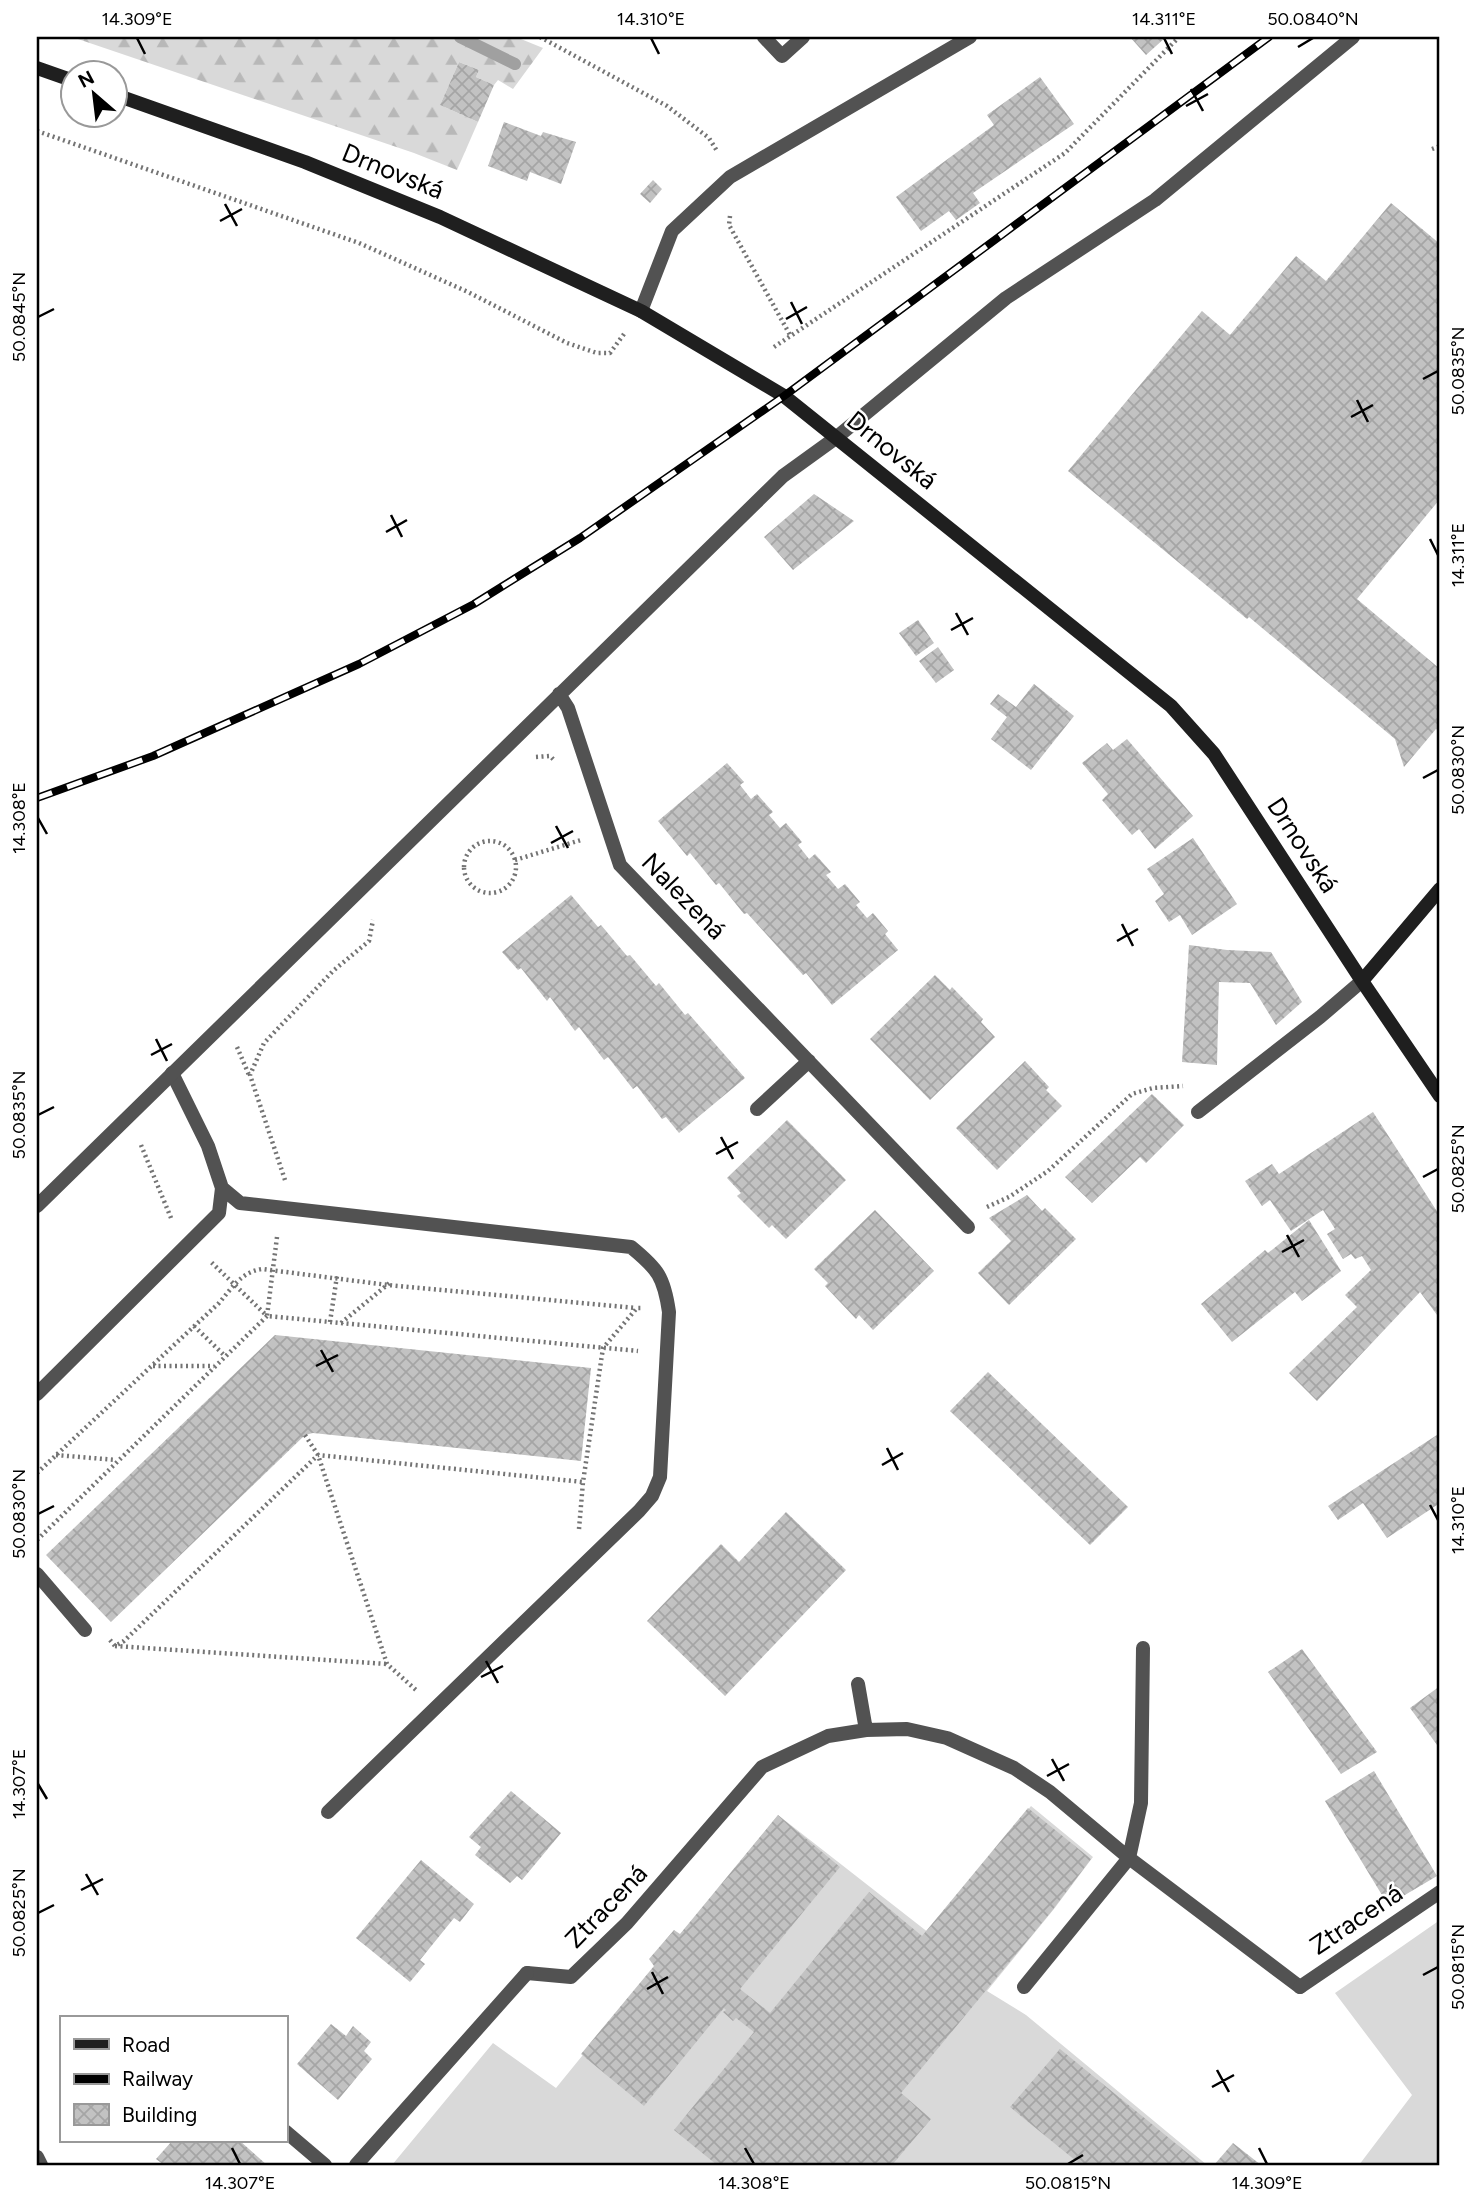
<svg xmlns="http://www.w3.org/2000/svg" width="1477" height="2202" viewBox="0 0 1477 2202" font-family="Figtree,sans-serif">
	<style>
		.grass { fill: #d9d9d9 }
		.forest { fill: url(#forest-firs) }
		.lines { fill: none; stroke-linecap: round; stroke-linejoin: round }
		.stream { stroke: #a0a0a0; stroke-width: 12 }
		.building { fill: url(#building-cross-hatch) }
		.path { stroke: #747474; stroke-width: 4.5; stroke-dasharray: 2 3.5; stroke-linecap: butt }
		.lane { stroke: #525252; stroke-width: 14 }
		.street { stroke: #525252; stroke-width: 14 }
		.secondary { stroke: #1f1f1f; stroke-width: 14 }
		.rail-casing { stroke: #000; stroke-width: 8 }
		.rail { stroke: #fff; stroke-width: 5; stroke-dasharray: 16; stroke-linecap: butt }
		.ticks { fill: none; stroke: #000; stroke-width: 2.5 }
		.labels { text-anchor: middle; dominant-baseline: central; stroke-width: 5; stroke-linejoin: round; paint-order: stroke }
		.street-label { font-size: 26px; fill: #000; stroke: #fff }
		.neatline { fill: none; stroke: #000; stroke-width: 2.5 }
		.ticks-label { font-size: 18px; text-anchor: middle; fill: #000 }
	</style>
	<defs>
		<pattern id="forest-firs" width="22" height="20" patternUnits="userSpaceOnUse" patternTransform="scale(1.75)"><rect width="22" height="20" fill="#d9d9d9"/><path d="M5 1l3.5 6h-7zM16 11l3.5 6h-7z" fill="#b8b8b8"/></pattern>
		<pattern id="building-cross-hatch" width="8" height="8" patternUnits="userSpaceOnUse" patternTransform="scale(1.75)"><rect width="8" height="8" fill="#c2c2c2"/><path d="M0 0l8 8M0 8l8-8" fill="none" stroke="#a5a5a5"/></pattern>
	</defs>
	<rect width="100%" height="100%" fill="#fff"/>
	<path class="grass" d="M1031 1806 1093 1857 1054 1909 987 1991 1026 2015 1207 2165H392L493 2043 556 2088 778 1815 929 1933Z
		M1440 1920V2165H1359L1412 2095 1335 1993Z"/>
	<path class="forest" d="M72 37H516L543 48 513 89 498 80 494 85 476 77 479 70 459 62 440 105 478 122 457 170 414 153Z"/>
	<g class="lines">
		<path class="stream" d="M460 37 515 64"/>
	</g>
	<path class="building" d="M1130 37H1166L1146 55Z
		M459 62 479 70 476 77 494 85 478 122 440 105Z
		M1040 77 1074 124 973 193 980 203 956 220 949 211 921 231 896 197 994 125 987 115Z
		M504 122 541 136 543 132 576 142 561 184 530 172 527 181 488 166Z
		M653 180 662 189 650 203 640 194Z
		M1391 203 1440 244V499L1357 599 1440 669V732L1436 729 1404 767 1395 739 1249 617 1247 619 1068 471 1202 311 1230 335 1296 256 1326 281Z
		M814 494 854 521 793 570 764 537Z
		M918 620 934 643 916 656 899 633Z
		M938 647 954 670 936 683 919 661Z
		M1034 684 1074 716 1031 770 991 739 1007 717 990 704 998 694 1016 707Z
		M1127 739 1193 816 1155 849 1139 829 1132 835 1102 800 1108 794 1082 763 1107 743 1113 750Z
		M727 763 744 782 740 785 751 799 757 794 773 812 769 815 780 828 786 823 802 842 798 845 809 859 815 854 831 872 826 875 838 889 845 884 860 902 856 905 867 918 873 913 888 931 885 934 898 950 832 1005 806 973 803 975 747 913 744 914 719 883 716 885 690 853 687 856 658 821Z
		M1193 838 1237 904 1192 935 1180 915 1169 922 1155 901 1164 894 1147 869Z
		M571 895 598 927 601 925 627 956 630 955 656 986 659 983 685 1015 688 1013 745 1078 679 1133 666 1117 662 1119 637 1086 633 1089 608 1057 604 1060 579 1027 575 1031 550 997 547 1001 521 968 518 970 502 952Z
		M1189 945 1227 950 1271 952 1302 1002 1276 1025 1250 983 1219 982 1217 1065 1182 1062Z
		M935 975 950 990 952 987 983 1019 981 1022 995 1037 930 1100 870 1039Z
		M1025 1061 1049 1087 1046 1090 1062 1106 997 1170 956 1128Z
		M1152 1094 1184 1125 1146 1163 1140 1157 1092 1203 1065 1177Z
		M1373 1112 1440 1216V1319L1420 1292 1317 1401 1289 1373 1357 1307 1345 1295 1371 1270 1362 1256 1355 1259 1351 1254 1343 1259 1327 1234 1335 1229 1323 1210 1291 1231 1270 1200 1262 1206 1245 1181 1272 1164 1279 1174Z
		M787 1120 846 1180 786 1239 772 1225 769 1228 737 1196 741 1193 727 1178Z
		M1027 1195 1042 1211 1045 1208 1076 1239 1009 1305 978 1273 1011 1241 989 1218Z
		M875 1210 934 1271 873 1330 859 1315 856 1319 840 1302 825 1286 828 1283 814 1269Z
		M1309 1220 1341 1271 1302 1301 1295 1292 1232 1342 1201 1304 1265 1250 1268 1253Z
		M275 1335 591 1368 581 1461 313 1433 305 1435 111 1622 46 1555Z
		M988 1372 1128 1507 1090 1545 950 1411Z
		M1440 1433V1503L1387 1538 1363 1503 1338 1520 1328 1506Z
		M786 1512 846 1570 725 1696 647 1621 721 1544 739 1562Z
		M1302 1649 1377 1752 1341 1774 1268 1672Z
		M1440 1686V1749L1410 1708Z
		M1374 1771 1437 1876 1388 1905 1325 1801Z
		M511 1791 561 1833 522 1880 517 1876 510 1883 475 1855 481 1847 469 1837Z
		M1028 1808 1091 1859 1051 1912 901 2093 931 2119 892 2165H717L674 2130 754 2032 736 2018 733 2021 723 2012 726 2010 724 2008 644 2106 581 2054 654 1966 649 1959 674 1930 680 1934 778 1815 840 1867 740 1989 770 2013 869 1892 922 1936Z
		M421 1860 474 1904 460 1922 454 1918 420 1960 425 1964 410 1982 356 1938Z
		M331 2024 346 2036 353 2026 371 2042 364 2051 372 2059 338 2100 297 2064Z
		M1060 2049 1202 2165H1081L1010 2107Z
		M172 2141H240L267 2165H164L156 2159Z
		M1233 2143 1261 2165H1214Z"/>
	<g class="lines">
		<path class="path" d="M540 37 667 106 709 138 717 151
			M37 131 359 243 468 292 567 343 597 353H610L624 334
			M1432 149 1440 146
			M730 216 729 225 790 335
			M774 347 1065 153 1179 37
			M536 757 550 756 554 760
			M464 867a26 26 0 1 1 52 0a26 26 0 1 1-52 0Z
			M515 860 581 840
			M237 1047 249 1075
			M141 1145 171 1218
			M285 1180 250 1075 264 1043 333 971 369 941 373 920
			M987 1207 1009 1197 1048 1171 1132 1094 1153 1088 1183 1086
			M277 1237 267 1316 638 1351
			M330 1322 337 1276
			M341 1323 392 1281
			M194 1326 225 1356
			M153 1366H214
			M305 1435 318 1455 387 1664 416 1690
			M56 1455 116 1460
			M37 1473 219 1303C232 1288 241 1272 262 1269L388 1285 636 1308
			M579 1529 583 1482 603 1348 637 1308H641
			M37 1540 267 1316 210 1261
			M110 1640 115 1646 124 1641 318 1455 583 1482
			M115 1646 387 1664"/>
		<path class="lane" d="M764 37 782 56 803 37
			M641 311 672 231 730 177 970 37
			M837 437 1006 298 1155 200 1353 37
			M1198 1112 1320 1017 1362 981
			M222 1188 240 1203 631 1247C658 1269 664 1277 669 1312L660 1477 652 1496 639 1511 328 1812
			M37 1394 219 1213 222 1188 208 1146 172 1073
			M37 1574 85 1630
			M858 1684 866 1730
			M527 1973 571 1977 627 1923 762 1767 828 1736 866 1730 907 1729 947 1738 1014 1768 1050 1792 1129 1858 1300 1987
			M1024 1987 1129 1858 1141 1803 1143 1648
			M285 2131 325 2165"/>
		<path class="street" d="M559 694 568 708 620 865 968 1227
			M757 1109 809 1061
			M37 1206 783 476 837 437
			M1300 1987 1440 1892
			M37 2157 41 2165
			M356 2165 527 1973"/>
		<path class="secondary" d="M37 68 74 81
			M116 95 305 162 440 217 641 311 784 396 1171 706 1214 754 1362 981 1440 1096
			M1362 981 1440 889"/>
		<defs>
			<path id="rail" d="M37 798 153 756 359 664 474 604 580 538 784 396 1269 37"/>
		</defs>
		<use href="#rail" class="rail-casing"/>
		<use href="#rail" class="rail"/>
	</g>
	<path class="ticks" d="M137 38 145 54M651 38 659 54M1164 38 1172 54M1298 47 1313 38M1191 89 1203 111M1186 106 1208 94M225 204 237 226M220 221 242 209M791 302 802 324M38 317 54 309M786 319 807 307M1423 379 1438 371M1357 400 1368 422M1351 417 1373 405M391 515 402 537M386 532 407 520M1430 539 1438 555M956 613 968 635M951 630 973 618M1423 778 1438 770M38 818 47 834M556 826 568 848M551 843 573 831M1122 924 1133 946M1117 941 1138 929M156 1039 167 1061M151 1055 172 1044M38 1115 54 1107M721 1137 733 1159M716 1154 738 1142M1423 1177 1438 1169M1287 1235 1299 1257M1282 1252 1304 1240M321 1350 333 1372M316 1366 338 1355M887 1448 898 1470M882 1465 903 1453M1430 1505 1438 1520M38 1514 54 1506M486 1661 498 1683M481 1677 503 1666M1052 1759 1064 1781M1047 1776 1069 1764M38 1784 47 1799M86 1874 98 1895M81 1890 103 1879M38 1913 54 1905M652 1972 663 1994M1423 1975 1438 1967M647 1989 668 1977M1217 2070 1229 2092M1212 2087 1234 2075M232 2148 240 2164M745 2148 754 2164M1259 2148 1267 2164M1068 2164 1083 2155"/>
	<g class="labels">
		<g class="street-label">
			<text transform="translate(393 171) rotate(22)">Drnovská</text>
			<text transform="translate(892 450) rotate(39)">Drnovská</text>
			<text transform="translate(1303 845) rotate(57)">Drnovská</text>
			<text transform="translate(684 896) rotate(46)">Nalezená</text>
			<text transform="translate(606 1906) rotate(-46)">Ztracená</text>
			<text transform="translate(1356 1919) rotate(-34)">Ztracená</text>
		</g>
	</g>
	<rect width="1477" height="2202" fill="none" stroke="#ffffff" stroke-width="77"/>
	<rect x="60" y="2016" width="228" height="126" fill="#ffffff" stroke="#999999" stroke-width="2"/>
	<rect x="74" y="2039" width="35" height="10" fill="#1f1f1f" stroke="#999999" stroke-width="2"/>
	<text x="122" y="2052" font-size="21" fill="#000000">Road</text>
	<rect x="74" y="2074" width="35" height="10" fill="#000000" stroke="#999999" stroke-width="2"/>
	<text x="122" y="2086" font-size="21" fill="#000000">Railway</text>
	<rect x="74" y="2104" width="35" height="21" fill="url(#building-cross-hatch)" stroke="#999999" stroke-width="2"/>
	<text x="122" y="2122" font-size="21" fill="#000000">Building</text>
	<g transform="translate(94 94) rotate(332)"><circle r="33" fill="#ffffff" stroke="#999999" stroke-width="2"/>
	<path d="M0-5L12 26L0 18L-12 26Z" fill="#000000"/>
	<text y="-10" font-size="19" font-weight="bold" text-anchor="middle" fill="#000000">N</text>
	</g>
	<rect x="38" y="38" width="1400" height="2126" class="neatline"/>
	<g class="ticks-label">
		<text x="137" y="25">14.309°E</text>
		<text x="651" y="25">14.310°E</text>
		<text x="1164" y="25">14.311°E</text>
		<text x="1313" y="25">50.0840°N</text>
		<text transform="translate(19 317) rotate(-90)" y="6">50.0845°N</text>
		<text transform="translate(1458 371) rotate(-90)" y="6">50.0835°N</text>
		<text transform="translate(1458 555) rotate(-90)" y="6">14.311°E</text>
		<text transform="translate(1458 770) rotate(-90)" y="6">50.0830°N</text>
		<text transform="translate(19 818) rotate(-90)" y="6">14.308°E</text>
		<text transform="translate(19 1115) rotate(-90)" y="6">50.0835°N</text>
		<text transform="translate(1458 1169) rotate(-90)" y="6">50.0825°N</text>
		<text transform="translate(19 1514) rotate(-90)" y="6">50.0830°N</text>
		<text transform="translate(1458 1520) rotate(-90)" y="6">14.310°E</text>
		<text transform="translate(19 1784) rotate(-90)" y="6">14.307°E</text>
		<text transform="translate(19 1913) rotate(-90)" y="6">50.0825°N</text>
		<text transform="translate(1458 1967) rotate(-90)" y="6">50.0815°N</text>
		<text x="240" y="2189">14.307°E</text>
		<text x="754" y="2189">14.308°E</text>
		<text x="1068" y="2189">50.0815°N</text>
		<text x="1267" y="2189">14.309°E</text>
	</g>
</svg>
